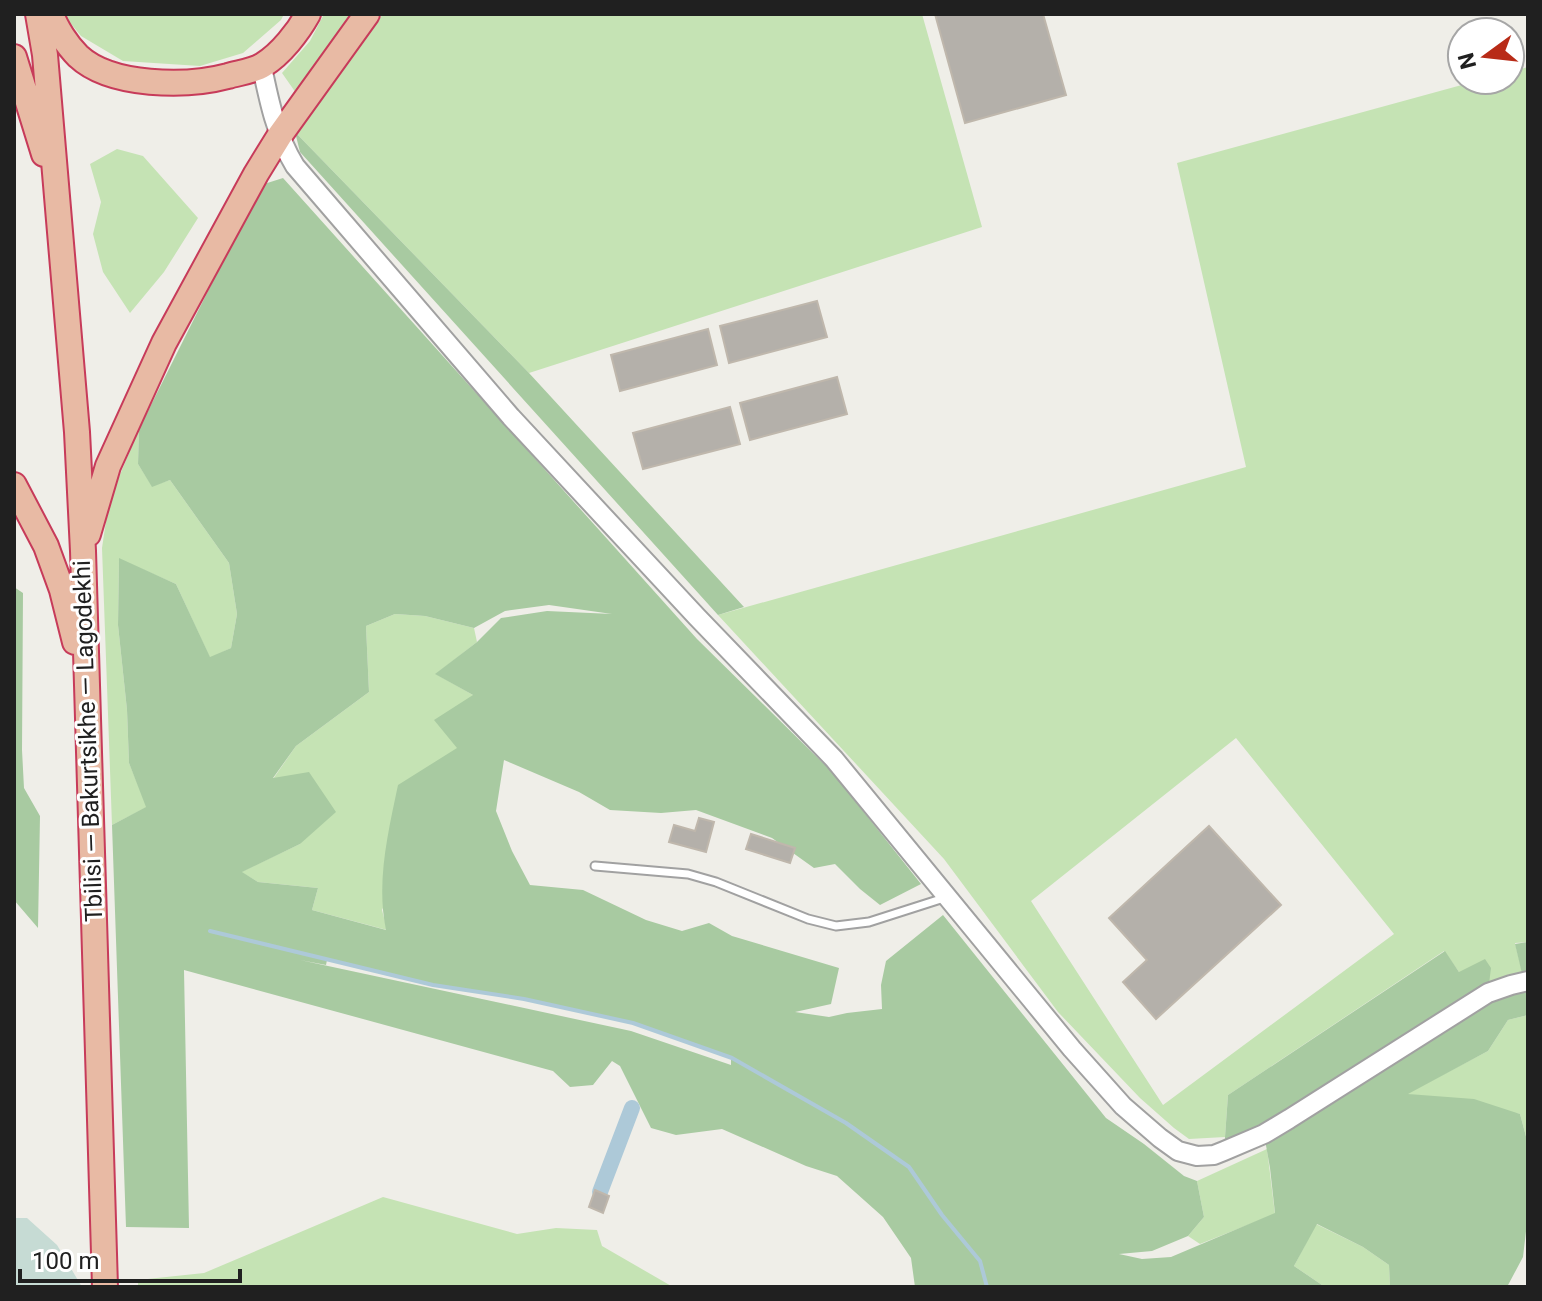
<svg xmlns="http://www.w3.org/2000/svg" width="1542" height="1301" viewBox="0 0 1542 1301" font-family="Roboto,sans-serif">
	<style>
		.grass { fill: #c5e3b4; fill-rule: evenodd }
		.forest { fill: #a8caa1; fill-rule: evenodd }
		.wetland { fill: #c6dbd4 }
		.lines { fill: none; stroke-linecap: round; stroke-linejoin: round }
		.stream { stroke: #adc9d8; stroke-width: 4 }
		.canal { stroke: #adc9d8; stroke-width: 16 }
		.building { fill: #b4b0aa; stroke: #bfb7ac; stroke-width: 2 }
		.service-casing { stroke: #a1a1a1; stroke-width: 11 }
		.tertiary-casing { stroke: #a1a1a1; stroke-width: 22 }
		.trunk-casing { stroke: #c73b5a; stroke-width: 28 }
		.service { stroke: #fff; stroke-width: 7 }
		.tertiary { stroke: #fff; stroke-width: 18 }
		.trunk { stroke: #e8baa4; stroke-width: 24 }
		.labels { text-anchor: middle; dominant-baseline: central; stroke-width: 6; stroke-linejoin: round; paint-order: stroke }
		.street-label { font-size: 24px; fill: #202020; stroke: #fff }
	</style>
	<rect width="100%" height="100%" fill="#efeee8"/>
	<path class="grass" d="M63 14H284L281 20 243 53 200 66 123 61 81 36Z
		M324 14H358L296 93 282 73 310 41Z
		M383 14H922L982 227 529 373 295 132Z
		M1528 67V942L1515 943 1523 975 1489 984 1459 972 1444 951 1228 1095 1225 1137 1189 1139 1174 1128 1140 1098 1058 1012 944 859 718 615 1246 467 1177 163 1480 80H1510V72ZM1236 738 1394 934 1163 1105 1031 901Z
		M117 149 143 156 198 218 164 272 130 313 103 272 93 234 101 202 90 164Z
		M139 429 138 464 152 486 170 480 229 563 237 614 231 648 210 658 176 584 119 559 118 625 127 710 129 763 147 807 112 825 102 548 109 501Z
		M395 614 425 616 474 628 477 642 436 674 473 695 458 748 382 910 387 930 312 910 318 888 258 882 241 872 300 844 320 790 309 773 273 779 296 746 369 692 366 626Z
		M1528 1015V1144L1520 1114 1406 1094 1488 1051 1508 1020Z
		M1267 1149 1275 1214 1200 1244 1188 1236 1204 1217 1197 1181Z
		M383 1197 517 1234 556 1228 597 1230 602 1246 673 1287H138V1280L204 1273Z
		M1316 1224 1363 1247 1389 1265 1390 1287H1325L1294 1266Z"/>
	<path class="forest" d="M295 132 529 373 744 607 718 615 300 152Z
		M283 178 697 639 832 772 921 884 880 905 860 889 835 864 814 868 772 838 696 810 661 813 610 810 579 792 504 760 496 811 512 851 530 885 583 890 646 920 682 931 709 923 732 936 839 968 831 1004 795 1012 829 1017 847 1013 882 1009 881 985 886 961 943 915 1106 1118 1144 1144 1184 1176 1197 1181 1204 1217 1188 1236 1152 1251 1119 1254 1142 1259 1171 1257 1275 1213 1270 1168 1264 1134 1224 1151 1228 1095 1445 951 1459 972 1485 959 1491 968 1488 992 1524 982 1515 944 1528 942V1015L1508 1020 1488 1051 1408 1094 1474 1099 1520 1114 1528 1144V1214L1523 1257 1507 1287H1390L1389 1265 1363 1247 1317 1224 1294 1266 1325 1287H915L911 1258 883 1217 837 1176 806 1166 722 1129 676 1135 651 1128 620 1066 612 1061 593 1085 570 1087 553 1071 184 970 189 1228 126 1227 112 825 146 807 129 763 127 710 118 625 119 558 176 584 210 657 231 648 237 614 229 563 170 480 152 487 138 464 139 429 261 185ZM549 605 612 614 547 611 501 618 477 642 435 674 473 695 434 720 457 748 398 785C388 833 376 882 386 930L312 910 318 888 258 882 242 872 300 844 336 812 309 772 273 778 296 746 369 692 366 626 395 614 425 616 474 628 505 611ZM300 960 326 965 327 960 433 985 524 999 633 1023 731 1058V1065L631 1031Z
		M14 587 23 593 22 750 24 788 40 816 38 928 14 900Z"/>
	<path class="wetland" d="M14 1218H27L57 1245 82 1287H14Z"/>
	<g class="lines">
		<path class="stream" d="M210 931 433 985 524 999 633 1023 732 1058 846 1123 909 1167 942 1215 980 1261 987 1287"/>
		<path class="canal" d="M600 1192 632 1108"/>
	</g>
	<path class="building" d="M935 14H1043L1066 95 965 123Z
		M817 301 827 337 729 363 720 326Z
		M708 329 717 365 620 391 611 355Z
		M837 377 847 414 750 440 740 403Z
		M730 407 740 444 643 469 633 433Z
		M699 818 714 822 706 852 669 842 674 825 695 831Z
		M1209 826 1281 905 1156 1019 1123 982 1147 960 1109 918Z
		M751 834 795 848 790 863 746 849Z
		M595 1190 609 1196 603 1213 589 1207Z"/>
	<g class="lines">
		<defs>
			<path id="service" d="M595 866 688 874 716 882 808 919 836 926 869 922 944 898"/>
			<path id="tertiary" d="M262 67C269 101 276 135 295 166L511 417 697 617 834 759 1072 1049 1123 1106 1160 1138 1178 1151 1197 1156 1214 1155 1224 1151 1264 1134 1289 1119 1488 993 1511 985 1528 981"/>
			<path id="trunk" d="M38 14 45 55 77 432 83 551 105 1287
				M51 14C56 28 67 45 78 56 111 87 187 87 228 76 238 73 254 71 263 65 281 54 298 32 308 14
				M14 57 44 154
				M14 485 46 546 62 590 75 642
				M88 534 108 466 164 343 256 174 280 135 367 14"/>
		</defs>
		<use href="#service" class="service-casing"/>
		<use href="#tertiary" class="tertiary-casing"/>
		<use href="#trunk" class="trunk-casing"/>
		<use href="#service" class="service"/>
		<use href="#tertiary" class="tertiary"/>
		<use href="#trunk" class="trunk"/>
	</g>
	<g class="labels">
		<g class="street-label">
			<text transform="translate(88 741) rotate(-92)">Tbilisi — Bakurtsikhe — Lagodekhi</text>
		</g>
	</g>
	<rect width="1542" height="1301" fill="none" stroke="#202020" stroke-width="32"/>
	<g transform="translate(1486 56) rotate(255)"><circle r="38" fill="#ffffff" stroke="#a6a6a6" stroke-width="2"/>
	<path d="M0-6L14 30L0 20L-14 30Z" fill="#b82b17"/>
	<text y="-12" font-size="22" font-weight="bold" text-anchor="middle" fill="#202020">N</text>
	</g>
	<path d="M20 1269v12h220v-12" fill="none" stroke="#202020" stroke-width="4"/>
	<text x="32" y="1269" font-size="24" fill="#202020" stroke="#ffffff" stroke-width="6" paint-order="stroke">100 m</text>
</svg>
